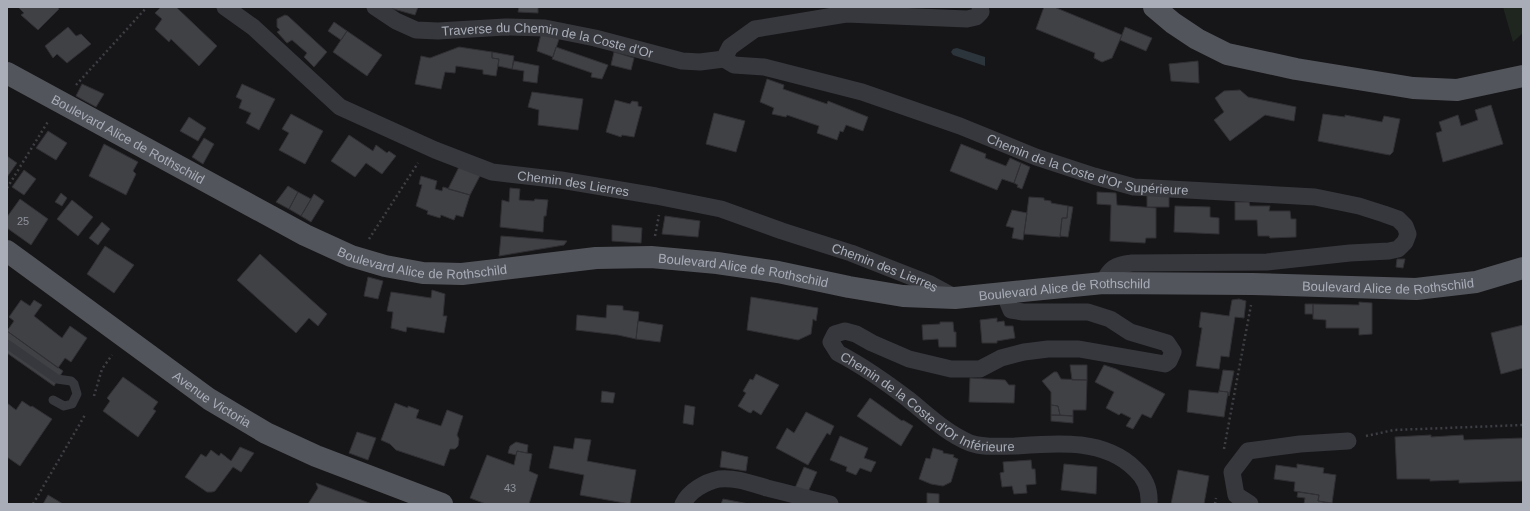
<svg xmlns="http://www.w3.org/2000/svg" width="1530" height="511" viewBox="0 0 1530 511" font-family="Arial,sans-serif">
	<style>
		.green { fill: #1e261f }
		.water { fill: #2c353c }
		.building { fill: #404145; stroke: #303034 }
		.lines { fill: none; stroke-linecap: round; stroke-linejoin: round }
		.path { stroke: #3d3f44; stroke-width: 2.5; stroke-dasharray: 2 3; stroke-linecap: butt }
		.lane { stroke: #37383d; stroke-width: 9 }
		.street { stroke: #37383d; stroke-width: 17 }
		.primary { stroke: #53555c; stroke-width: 22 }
		.labels { text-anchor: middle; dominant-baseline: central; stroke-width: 3; stroke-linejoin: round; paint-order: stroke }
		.number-label { font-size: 11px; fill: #8e929b }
		.street-label { font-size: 13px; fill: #a8adb8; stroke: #111113 }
	</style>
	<rect width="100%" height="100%" fill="#161618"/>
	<path class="green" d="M1503 7H1523V33L1513 42Z"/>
	<path class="water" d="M957 48 985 57V66L953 55 951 52 953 49Z"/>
	<path class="building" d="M18 7H57L59 9 38 30 21 15 24 13Z
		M161 7H176L217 46 199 66 171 39 169 42 155 29 162 19 155 13Z
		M391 7H418L415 15 390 8Z
		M519 7H538V13L518 12Z
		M1044 7H1054L1122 35 1112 58 1102 62 1094 58 1095 53 1036 29Z
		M285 15 288 16 327 52 314 67 304 57 307 53 292 40 287 43 277 32 280 30 277 27V19Z
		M334 22 347 31 341 40 328 31Z
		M68 27 76 36 81 34 91 44 67 63 57 54 53 58 45 46Z
		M1125 27 1152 38 1146 51 1120 40Z
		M347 31 382 55 367 76 333 52Z
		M541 34 560 36 553 57 537 51Z
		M459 47 492 52V58L499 59 496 76 483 74V70L456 66 455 73 445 72 441 89 415 84 421 56 430 58Z
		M556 47 608 65 602 79 591 77 592 73 552 59Z
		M492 52 514 56 512 69 498 66 499 59 492 58Z
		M614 52 634 58 631 70 611 65Z
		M514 61 539 66 537 83 523 81 524 71 512 69Z
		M1198 61 1199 83 1171 81 1169 64Z
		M767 79 784 85 783 89 827 104 828 101 868 117 863 131 846 125 843 132 840 131 837 140 817 133 819 126 787 115 786 117 772 114 774 108 760 102Z
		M82 84 104 94 96 107 76 96Z
		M242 84 275 99 259 130 246 123 251 113 239 108 242 100 236 97Z
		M1240 90 1248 97 1296 107 1294 121 1265 115 1230 141 1214 120 1224 112 1215 98 1224 91Z
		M532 92 583 99 578 130 538 125 539 110 528 107Z
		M615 100 630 104 632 101 638 102V106L642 107 634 137 622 135 621 137 606 132Z
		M1491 105 1503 144 1443 162 1436 133 1442 131 1439 122 1458 115 1461 126 1478 120 1475 110Z
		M714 113 745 121 736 152 706 144Z
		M291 114 323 131 305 164 279 150 289 133 282 129Z
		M1323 114 1345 117V115L1382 122 1384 116 1400 119 1393 152 1390 155 1384 154 1318 141Z
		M189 117 206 128 198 141 180 131Z
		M48 131 67 143 56 160 36 148Z
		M349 135 373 151 376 145 387 153 389 151 396 156 382 174 366 163 355 177 331 161Z
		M204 138 214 144 203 164 192 157Z
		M104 144 138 162 133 171 136 174 126 195 89 176Z
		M961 144 986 154 985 158 1006 166 1010 158 1021 163 1014 183 1002 179 997 190 950 171Z
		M7 156 17 163 7 177Z
		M1021 163 1030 167 1022 189 1017 187 1018 185 1014 183Z
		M459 167 481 174 470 195 448 189Z
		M24 170 36 179 24 195 12 187Z
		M421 176 437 181 435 189 442 191 443 187 470 195 463 217 456 215 454 220 441 215 440 218 427 214 428 211 416 206 422 185 419 184Z
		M288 186 298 192 289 209 276 202Z
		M510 188 520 189 519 200 534 201 535 199 548 200 546 216H544L543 232 500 227 502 200 509 202Z
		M298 192 311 199 301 216 289 209Z
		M1097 192 1116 193 1117 205 1156 208V238H1146L1145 243 1110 241 1111 205 1097 204Z
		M61 193 67 198 62 206 55 202Z
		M1147 193 1169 194V207H1147Z
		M314 194 324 201 311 222 301 216Z
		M1029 197 1044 198V200L1051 201V203L1068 206 1067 218H1062L1060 237 1024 234Z
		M20 199 48 219 31 245 7 228V217Z
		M72 200 93 217 78 236 57 219Z
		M1235 202H1249L1250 206H1270L1269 211H1290L1291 219H1296V237L1270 238 1269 236H1258L1257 220H1235Z
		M1068 206 1073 207 1068 237 1060 236 1062 218H1067Z
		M1175 206 1210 207V217L1219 218V234L1174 232Z
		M1012 210 1027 213 1023 240 1012 238 1014 228 1006 226Z
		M665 216 700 221 698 237 662 234Z
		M102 222 110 229 98 245 89 238Z
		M612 225 642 228 641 243 612 241Z
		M501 236 567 241 564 245 499 256Z
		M105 246 134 265 114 293 87 274Z
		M260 254 327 314 318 326 309 318 296 333 237 280Z
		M1397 259H1405L1403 268 1396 267Z
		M368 277 383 281 378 299 364 296Z
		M432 290 445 294 443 316H447L444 333 407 327 406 332 391 328 393 312 387 311 391 292 431 298Z
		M751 297 818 308 816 321 813 319 811 334 798 340 747 330Z
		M1239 299 1246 301 1244 318 1235 317 1229 357 1221 356 1219 369 1196 366 1202 328 1199 327 1201 312 1229 316 1232 300Z
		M21 300 30 306 34 300 42 305 34 316 62 338 70 326 87 338 71 362 65 358 58 368 7 331 14 321 9 317Z
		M1359 302 1372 303V334L1359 335V328H1326V320L1313 319V304L1359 305Z
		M1305 304H1313V314H1305Z
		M607 305 623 306V310L639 312 636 339 618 335 576 330 577 315 606 318Z
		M997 318V322L1004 321 1005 326H1013L1015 338 997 341V343H982L980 320Z
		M638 321 663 325 660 342 636 339Z
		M940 322H953L954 332H956V347H939L938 339 923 340 922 325 940 324Z
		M1523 325V368L1501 374 1491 333Z
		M7 331 63 371 54 386 7 353Z
		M1070 365H1087V380H1072Z
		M1104 365 1116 369 1165 394 1151 418 1142 414 1133 429 1126 426 1131 418 1121 413 1119 415 1106 408 1114 392 1095 382Z
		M1223 370 1234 371 1229 396 1228 392 1219 391Z
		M1054 372H1057L1061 379 1087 380 1086 410H1073V416L1060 415 1058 406 1051 405V392L1042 381Z
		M756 374 779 385 761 415 753 410 751 413 748 412 738 406 746 393 743 391 750 379 753 380Z
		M123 377 158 402 153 409 156 411 138 437 103 411 110 401 107 398Z
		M970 378 1005 380 1009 385H1015L1014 403 969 402Z
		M1189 390 1218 393 1219 391 1228 392 1224 417 1187 412Z
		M602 391 615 393 613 403 601 402Z
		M870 398 902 421 903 420 913 426 901 446 857 416Z
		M22 401 31 407 32 406 52 419 20 466 7 457V403L16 410Z
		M395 403 408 408V406L419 410 416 418 441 426 447 410 463 416 457 435 459 439 458 446 455 449H450L444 466 396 450 390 444 381 440Z
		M685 405 695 407 693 425 683 423Z
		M1051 405 1058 406 1060 415H1051Z
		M806 412 834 426 830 435 827 433 808 465 776 448 787 428 794 433Z
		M1051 415 1073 416V423L1051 421Z
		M357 432 376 438 368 460 349 453Z
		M1431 435V437L1463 435 1464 440 1523 438V481L1459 483V480L1430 481V479H1397L1395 437Z
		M840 436 868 448 864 458 876 462 871 472 860 468 856 475 846 471 847 467 830 460Z
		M575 438 591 440 587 461 636 470 630 504 580 495 584 475 549 468 554 446 573 449Z
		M516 442 528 445 527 453 517 451 516 455 508 453 510 446Z
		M240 447 254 453 241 472 233 467 215 491 212 492H207L185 477 201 454 206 457 211 450 219 456 221 453 231 461Z
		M933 448 943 451V453L954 455 953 457 958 459 951 482 943 486 931 484 919 479 926 458 930 459Z
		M517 451 532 454 529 471 538 475 529 504H486L470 498 487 455 514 465Z
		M722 451 748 457 746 471 720 467Z
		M1031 460 1032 469H1035L1036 484 1026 485 1027 493 1014 494 1012 486 1002 487 1000 473 1004 472 1003 462Z
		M1064 464 1097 467 1096 494 1061 490Z
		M1297 464 1324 468 1323 473 1336 475 1332 503 1318 501 1319 495 1294 491 1295 482 1274 479 1276 465 1297 468Z
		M804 467 817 472 808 492 795 488Z
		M1178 470 1209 476 1204 504H1171Z
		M316 483 372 504H308L318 488Z
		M1298 492 1319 495 1318 501 1332 504H1304L1305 498 1297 497Z
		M927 493 939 494V504H927Z
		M48 495 63 504H43Z
		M723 499 749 504H721Z"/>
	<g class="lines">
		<path class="path" d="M76 85 147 7
			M7 188 49 120
			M655 236 659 215
			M369 239 418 163
			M94 396 102 369 112 355
			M1366 436 1394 430 1523 425
			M1224 449 1251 305
			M33 504 85 415
			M1215 504 1216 498"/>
		<path class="lane" d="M7 344 57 379 71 381 74 384 77 394 72 404 64 406 53 400"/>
		<g class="street">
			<path id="s1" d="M225 7 253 27 340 107 435 150 492 172 561 180 656 196 721 209 782 231 851 253 930 284 954 297"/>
			<path id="s2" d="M375 7 396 21 416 30 438 31 505 27 545 28 595 38 682 61 700 62 724 59"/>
			<path id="s3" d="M980 7 981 12 976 17 967 19 846 14 755 29 730 47 724 59 734 65 764 67 862 92 960 126 1036 157 1094 176 1134 187 1315 197 1359 206 1384 214 1398 219 1405 226 1408 234 1405 242 1398 249 1389 251 1350 253 1267 262 1132 263C1115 265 1110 268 1103 283"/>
			<path id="s4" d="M1004 293 1011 310 1023 312H1088L1110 319 1130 332 1167 343 1173 352 1169 361 1165 364 1079 349H1048L1024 352 1001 358 980 369H951L909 359 872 343 856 334 845 331 835 334 831 342 838 353C861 365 887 383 908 399 928 415 946 433 970 443 984 448 1000 446 1015 446 1055 443 1104 438 1135 469 1146 479 1150 490 1149 504"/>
			<path d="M683 504C689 491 705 482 719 479 735 477 753 484 767 488 788 493 809 499 830 504"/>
			<path d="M1250 504 1236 495 1232 472 1248 451 1300 444 1348 441"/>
		</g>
		<g class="primary">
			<path d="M1154 7 1173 23 1197 39 1227 54 1296 69 1413 88 1457 90 1523 76"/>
			<path id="s5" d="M7 73 305 235 351 256 385 266 423 273 462 274 596 258 651 257 717 263 778 272 849 287 903 296 955 298 1103 283 1252 284 1416 289 1476 282 1523 268"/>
			<path id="s6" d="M7 251 209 399 266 433 316 456 442 504"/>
		</g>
	</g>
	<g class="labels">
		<g class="number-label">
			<text x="23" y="221">25</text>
			<text x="510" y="488">43</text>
		</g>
		<g class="street-label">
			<text stroke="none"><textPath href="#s2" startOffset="180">Traverse du Chemin de la Coste d'Or</textPath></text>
			<text stroke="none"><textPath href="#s5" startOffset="138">Boulevard Alice de Rothschild</textPath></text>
			<text stroke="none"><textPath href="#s3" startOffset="660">Chemin de la Coste d'Or Supérieure</textPath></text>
			<text stroke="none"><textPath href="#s1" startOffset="400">Chemin des Lierres</textPath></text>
			<text stroke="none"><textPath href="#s5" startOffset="462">Boulevard Alice de Rothschild</textPath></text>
			<text stroke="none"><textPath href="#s1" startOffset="724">Chemin des Lierres</textPath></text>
			<text stroke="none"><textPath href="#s5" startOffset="786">Boulevard Alice de Rothschild</textPath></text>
			<text stroke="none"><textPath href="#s5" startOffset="1434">Boulevard Alice de Rothschild</textPath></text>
			<text stroke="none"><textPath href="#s5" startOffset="1110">Boulevard Alice de Rothschild</textPath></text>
			<text stroke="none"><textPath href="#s6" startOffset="253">Avenue Victoria</textPath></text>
			<text stroke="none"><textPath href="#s4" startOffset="676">Chemin de la Coste d'Or Inférieure</textPath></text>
		</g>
	</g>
	<rect width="1530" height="511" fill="none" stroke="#a8adb8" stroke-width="16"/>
</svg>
